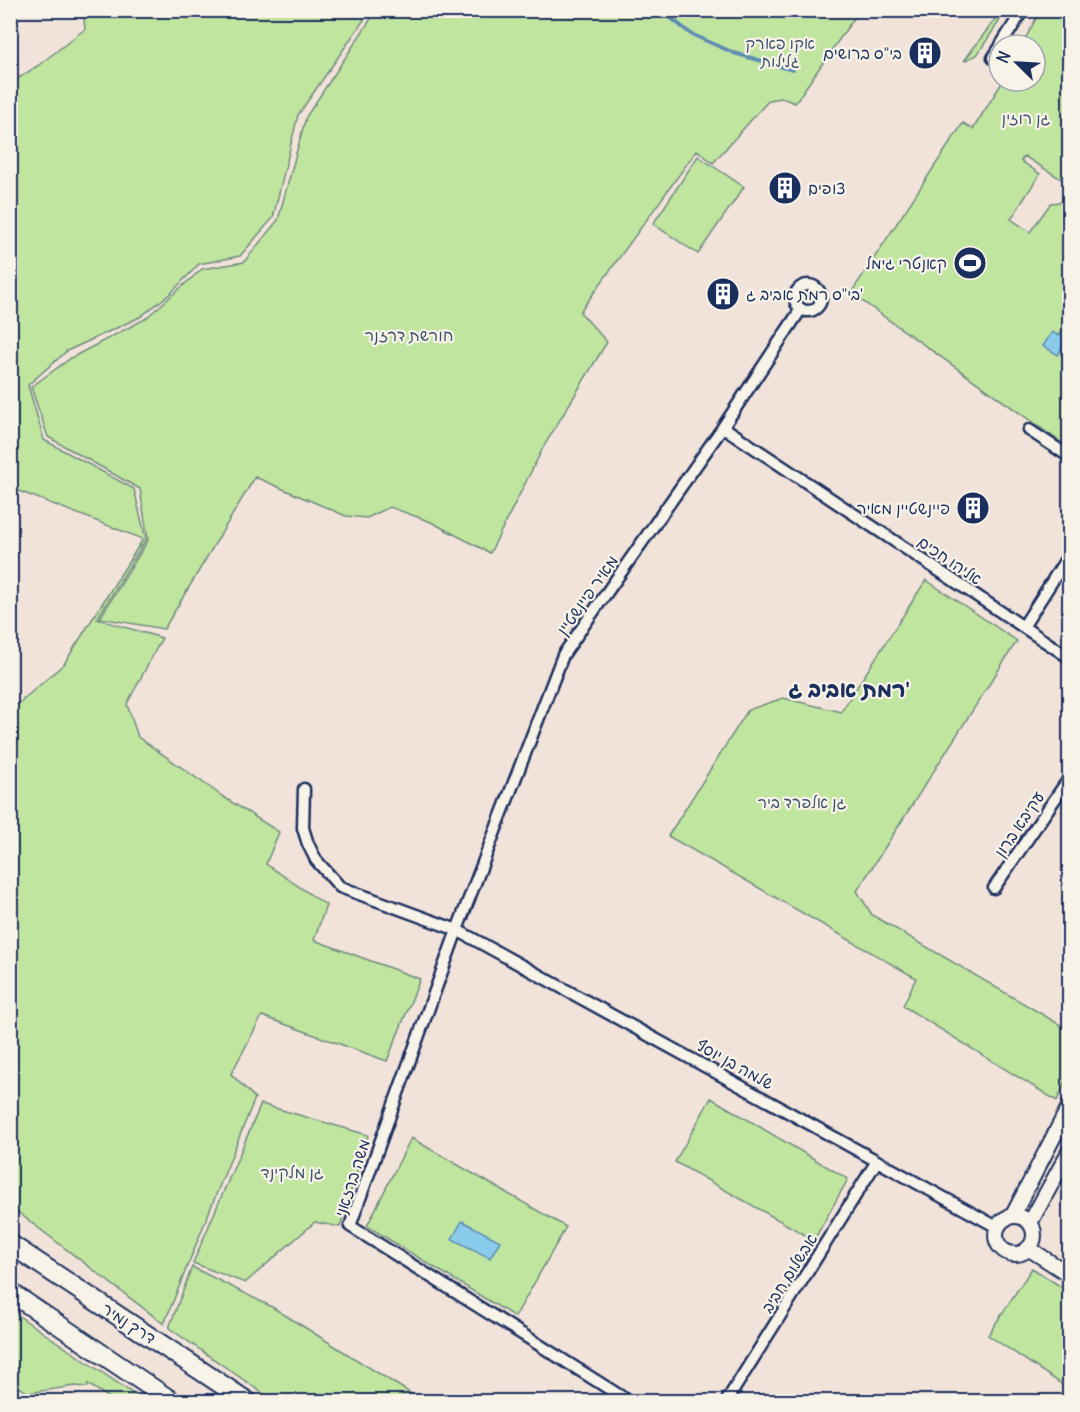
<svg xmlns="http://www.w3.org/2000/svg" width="1080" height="1412" viewBox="0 0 1080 1412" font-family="Delius,'Playpen Sans Hebrew',sans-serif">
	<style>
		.green { fill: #c0e59f; stroke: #6e8a7e; stroke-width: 1.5 }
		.water { fill: #8acbeb; stroke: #5e8db3; stroke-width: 1.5 }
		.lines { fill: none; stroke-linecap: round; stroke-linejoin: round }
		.stream { stroke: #5e8db3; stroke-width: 4 }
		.minor-casing { stroke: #1b2f5e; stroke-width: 15 }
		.tertiary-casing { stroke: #1b2f5e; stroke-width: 18 }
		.trunk-casing { stroke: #1b2f5e; stroke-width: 22 }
		.minor { stroke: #f7f3e8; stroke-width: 10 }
		.tertiary { stroke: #f7f3e8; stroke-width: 14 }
		.trunk { stroke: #f7f3e8; stroke-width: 18 }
		.labels { text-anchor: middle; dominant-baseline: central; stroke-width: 4.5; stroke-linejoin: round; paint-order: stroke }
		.park-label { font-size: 16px; fill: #3c536b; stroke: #f7f3e8 }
		.poi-label { font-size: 16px; fill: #1b2f5e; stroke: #f7f3e8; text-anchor: end }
		.street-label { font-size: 16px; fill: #1b2f5e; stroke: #f7f3e8 }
		.district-label { font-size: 22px; font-weight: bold; fill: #1b2f5e; stroke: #f7f3e8 }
	</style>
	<rect width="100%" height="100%" fill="#f2e3da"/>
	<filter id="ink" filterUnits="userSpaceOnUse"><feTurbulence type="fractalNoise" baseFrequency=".0167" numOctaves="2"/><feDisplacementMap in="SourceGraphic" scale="12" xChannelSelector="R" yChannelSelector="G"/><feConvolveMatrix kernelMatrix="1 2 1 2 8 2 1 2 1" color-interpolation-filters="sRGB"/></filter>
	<g filter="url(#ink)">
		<path class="green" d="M83 11H370L298 115 273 218 240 256 199 264 171 293 140 317 67 351 28 385 44 440 134 489 146 539 97 619 162 638 127 704 138 737 225 798 279 832 266 864 326 905 314 940 420 979 387 1061 262 1016 231 1074 255 1098 164 1324 11 1207V710L64 664 143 539 11 488V83L39 65 85 29Z
			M376 11H859L795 103 782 98 769 100 713 163 697 150 580 312 607 342 544 446 490 553 431 522 390 507 367 518 346 516 255 477 164 629 100 618 148 540 140 489 48 437 31 387 71 358 145 319 202 269 244 262 278 220 306 117Z
			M1001 11H1006L977 55 964 61Z
			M1040 11H1069V184L1024 156 1021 161 1040 174 1011 219 1030 232 1051 203 1069 201V448L851 293 963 123 973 129 1003 81H1035V45H1022Z
			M698 156 744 187 698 254 653 224Z
			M926 580 1017 641 857 891 872 915 1069 1030V1073L1057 1101 903 1006 916 978 668 836 748 710 783 698 841 712Z
			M711 1098 848 1179 814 1240 675 1162Z
			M261 1104 368 1135 340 1227 315 1222 245 1283 193 1263Z
			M411 1138 566 1227 515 1317 367 1226Z
			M192 1267 272 1307 423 1401H274L169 1328Z
			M1032 1268 1069 1292V1389L988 1335Z
			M10 1310 144 1401H114L88 1384V1387L75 1386 28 1393 11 1381Z"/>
		<path class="water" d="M1069 321V351L1062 347 1058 355 1043 346 1052 332 1059 336Z
			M462 1221 500 1241 490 1258 452 1239Z"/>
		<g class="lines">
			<path class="stream" d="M661 10 691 34 734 53 793 70"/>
			<defs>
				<path id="minor" d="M1001 45 1023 10
					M993 58 999 49
					M795 298a13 13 0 1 1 26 0a13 13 0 1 1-26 0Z
					M723 427 1070 658
					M1029 430 1070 457
					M1023 627 1070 553
					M304 789 303 828 308 844 316 860 340 887 457 930 997 1227
					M994 888 1070 777
					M630 1402 350 1226 457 930 563 655 723 427 801 309
					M726 1402 877 1161"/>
				<path id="tertiary" d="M1013 1215 1070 1105
					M996 1235a19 19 0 1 1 38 0a19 19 0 1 1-38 0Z
					M1030 1223 1070 1150
					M1028 1248 1070 1275"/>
				<path id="trunk" d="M10 1244 248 1402
					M10 1292 173 1402"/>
			</defs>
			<use href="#minor" class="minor-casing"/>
			<use href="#tertiary" class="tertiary-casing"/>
			<use href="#trunk" class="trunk-casing"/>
			<use href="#minor" class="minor"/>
			<use href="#tertiary" class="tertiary"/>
			<use href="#trunk" class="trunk"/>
		</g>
	</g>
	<defs>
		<symbol id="building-disc" viewBox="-11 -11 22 22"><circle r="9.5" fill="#1b2f5e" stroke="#f7f3e8"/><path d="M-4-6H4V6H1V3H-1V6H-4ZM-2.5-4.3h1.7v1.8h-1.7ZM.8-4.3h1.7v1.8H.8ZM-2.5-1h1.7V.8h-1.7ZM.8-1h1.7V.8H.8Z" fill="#fff"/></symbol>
		<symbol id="stadium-disc" viewBox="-11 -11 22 22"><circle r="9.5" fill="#1b2f5e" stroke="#f7f3e8"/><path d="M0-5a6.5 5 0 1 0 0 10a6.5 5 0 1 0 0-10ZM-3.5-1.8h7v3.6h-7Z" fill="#fff"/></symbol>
	</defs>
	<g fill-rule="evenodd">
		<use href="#building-disc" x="906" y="34" width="38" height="38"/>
		<use href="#building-disc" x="766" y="169" width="38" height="38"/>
		<use href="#stadium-disc" x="951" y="244" width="38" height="38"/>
		<use href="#building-disc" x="704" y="275" width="38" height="38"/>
		<use href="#building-disc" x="954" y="489" width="38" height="38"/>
	</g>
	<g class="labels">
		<g class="park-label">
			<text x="780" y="43">אקו פארק<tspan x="780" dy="18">גלילות</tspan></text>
			<text x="1026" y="118">גן רוזין</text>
			<text x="409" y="335">חורשת דרזנר</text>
			<text x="802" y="802">גן אלפרד ביר</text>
			<text x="292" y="1172">גן מלקינד</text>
		</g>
		<g class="poi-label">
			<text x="902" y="53">בי"ס ברושים</text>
			<text x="808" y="188" text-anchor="start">צופים</text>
			<text x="947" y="263">קאנטרי גימל</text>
			<text x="746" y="294" text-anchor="start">בי"ס רמת אביב ג'</text>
			<text x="950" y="508">פיינשטיין מאיר</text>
		</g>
		<g class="street-label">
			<text transform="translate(950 560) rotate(34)">אליהו חכים</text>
			<text transform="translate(587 595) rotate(-55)">מאיר פיינשטיין</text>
			<text transform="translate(1019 824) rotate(-56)">עקיבא ברון</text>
			<text transform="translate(735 1064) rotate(29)">שלמה בן יוסף</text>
			<text transform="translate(352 1178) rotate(-72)">משה ברזאני</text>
			<text transform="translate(789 1273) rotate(-58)">אבשלום חביב</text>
			<text transform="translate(129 1323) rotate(33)">דרך נמיר</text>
		</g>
		<g class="district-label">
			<text x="849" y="689">רמת אביב ג'</text>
		</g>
	</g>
	<rect width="1080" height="1412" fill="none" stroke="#f7f3e8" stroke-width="36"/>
	<rect x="18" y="18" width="1044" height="1376" fill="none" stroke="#1b2f5e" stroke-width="2" filter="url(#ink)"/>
	<g transform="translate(1017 63) rotate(294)"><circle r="28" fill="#f7f3e8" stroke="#9fa5b1" stroke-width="1.5"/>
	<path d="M0-4.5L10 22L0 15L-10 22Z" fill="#1b2f5e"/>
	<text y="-9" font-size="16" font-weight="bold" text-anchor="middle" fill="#1b2f5e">N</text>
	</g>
</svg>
